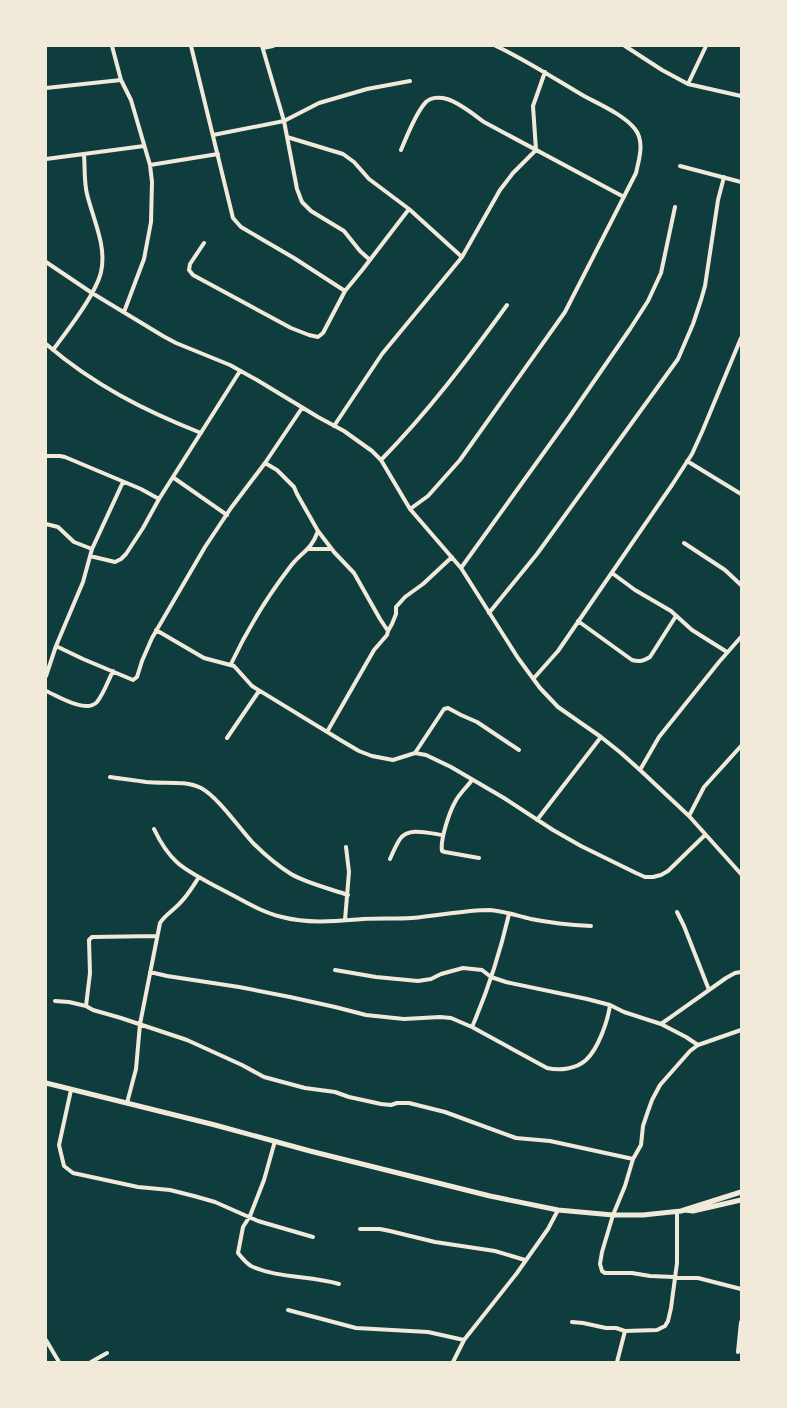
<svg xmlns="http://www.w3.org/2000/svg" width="787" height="1408" viewBox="0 0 787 1408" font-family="Cabin,sans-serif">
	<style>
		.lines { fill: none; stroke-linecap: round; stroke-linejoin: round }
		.minor { stroke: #f1e9da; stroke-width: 4 }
		.tertiary { stroke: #f1e9da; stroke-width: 5 }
	</style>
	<rect width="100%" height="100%" fill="#0f3d3e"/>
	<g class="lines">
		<path class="minor" d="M112 46 121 80 131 100 150 165 152 182 151 222 144 259 124 312
			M191 46 233 218 241 227 294 258 345 291
			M262 46 284 121 297 189 302 202 311 211 344 231 360 251 370 260
			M625 46 662 70 688 84 741 96
			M263 48 273 46
			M688 84 706 46
			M46 88 121 80
			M213 135 284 121 319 103 367 89 410 81
			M287 137 343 154 354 162 369 179 409 209 462 257
			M401 150C407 136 416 112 426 102 431 97 440 97 447 99 460 103 473 114 484 122L624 197
			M46 159 144 146
			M150 165 218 154
			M680 166 741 182
			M204 243 190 264 189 270 193 275 291 328 309 335 318 337 323 333 345 291 363 269 409 209
			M46 262 92 293 163 336 176 343 230 365 257 380 318 417 344 431 372 451 381 460 410 509 461 568 518 658 540 688 558 707 601 737 621 753 640 770 689 816 741 874
			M46 344C94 385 143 410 201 433
			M53 350C67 331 96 294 101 272 107 246 93 219 87 194 84 182 85 168 84 155
			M334 426 382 354 462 257 500 190 513 173 536 150 533 106 545 72
			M46 456H60L65 457 141 489 159 499
			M381 460C428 412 468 359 507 305
			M687 461 741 494
			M265 463 277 470 294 487 297 494 318 531 334 552 354 573 380 619 388 631 392 624 396 614V607L405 597 423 584 452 557
			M174 478 227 515
			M410 509 428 496 460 460 565 312 636 173C639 159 645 142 635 129 624 115 599 104 584 96 555 79 526 60 496 46
			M46 524 58 527 74 542 92 549
			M684 543 725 570 741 585
			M307 549H331
			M90 556 115 562 121 559 126 554 143 528 159 499 240 371
			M461 568 568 419 630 329 648 301 661 273 675 207
			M612 573 635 590 671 611 692 630 727 652
			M489 613 537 554 678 359 693 324 701 300 705 286 718 200 724 177
			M578 621 632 660C640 662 643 661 650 657L676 616
			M156 630 204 658 234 666 252 686 342 741 359 751 372 756 393 760 415 753 426 755 451 767 504 798 553 830 581 846 636 873 645 877H653L661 875 668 871 705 835
			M56 646 83 659 133 680 137 677 142 661 152 638 205 547 231 508 265 463 302 408
			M231 664C247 630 267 597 290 567 301 552 311 551 318 531
			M46 676 56 646 83 582 92 549 123 482
			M534 678 558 651 672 485 692 454 702 432 741 338
			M46 691C58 696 86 714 97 702 104 693 108 681 113 671
			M327 732 374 650 387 635 388 631
			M227 738 259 691
			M415 753 444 709 448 708 461 715 477 722 519 750
			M640 770 659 737 719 662 741 637
			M110 777C122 779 134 780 146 782 164 784 185 780 201 788 218 797 239 828 253 843 264 854 278 866 291 874 306 883 331 889 348 895
			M472 780C467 787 459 794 455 802 449 813 440 840 442 851L445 852 479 858
			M689 816 704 787 741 746
			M537 820 601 737
			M154 829C171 865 186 870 219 888 239 898 260 912 282 917 308 924 337 921 363 919 379 918 396 919 412 918 438 916 464 910 490 910 504 911 518 916 531 919 551 923 571 925 591 926
			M390 859C393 852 396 845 400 839 409 826 431 834 443 835
			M677 912 684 926 709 990
			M345 920 349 872 346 847
			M335 970 376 977 418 981 431 979 441 974 463 968 482 970 491 977 506 982 587 999 610 1005 624 1012 661 1024 686 1037 698 1045
			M150 972 167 976 239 987 290 997 335 1007 366 1015 404 1019 440 1017 451 1018 472 1027 547 1068C560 1071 576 1069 586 1060 598 1049 608 1021 610 1005
			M55 1001 69 1002 86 1006 93 1010 121 1018 187 1040 242 1065 264 1077 305 1088 335 1092 349 1097 381 1104 391 1105 397 1103H409L445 1112 516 1138 550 1141 633 1159
			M86 1006 90 973 89 940 92 937 157 936
			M661 1024 726 978 735 973 741 972
			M472 1027C488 990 500 953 509 914
			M741 1030 698 1045 690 1051 660 1085 652 1100 647 1114 643 1126 641 1145 633 1159 625 1186 613 1215 602 1252 600 1264 602 1271 605 1273H632L650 1276 698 1278 741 1289
			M71 1090 59 1145 64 1166 73 1173 138 1187 170 1190 194 1196 215 1202 258 1221 313 1237
			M127 1103 136 1069 140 1024 160 923C165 915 174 910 180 903 188 895 193 886 199 877
			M275 1141 264 1180 250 1216 243 1227 238 1253C242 1258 246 1263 251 1266 279 1279 310 1275 339 1284
			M360 1229H380L390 1231 435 1242 495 1251 525 1260
			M288 1310 356 1328 428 1332 464 1340
			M572 1322 583 1323 606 1328H616L625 1331 657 1330 665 1326 668 1321 671 1308 677 1263V1211
			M46 1340 59 1362
			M738 1352 741 1322
			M91 1362 107 1353
			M453 1362 464 1340 517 1273 548 1229 558 1210
			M617 1362 625 1331"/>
		<path class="tertiary" d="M46 1083 215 1125 310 1151 490 1196 558 1210 613 1215H643L681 1211 741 1192
			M685 1210 693 1211 741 1200"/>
	</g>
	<rect width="787" height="1408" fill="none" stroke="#f1e9da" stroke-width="94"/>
</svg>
